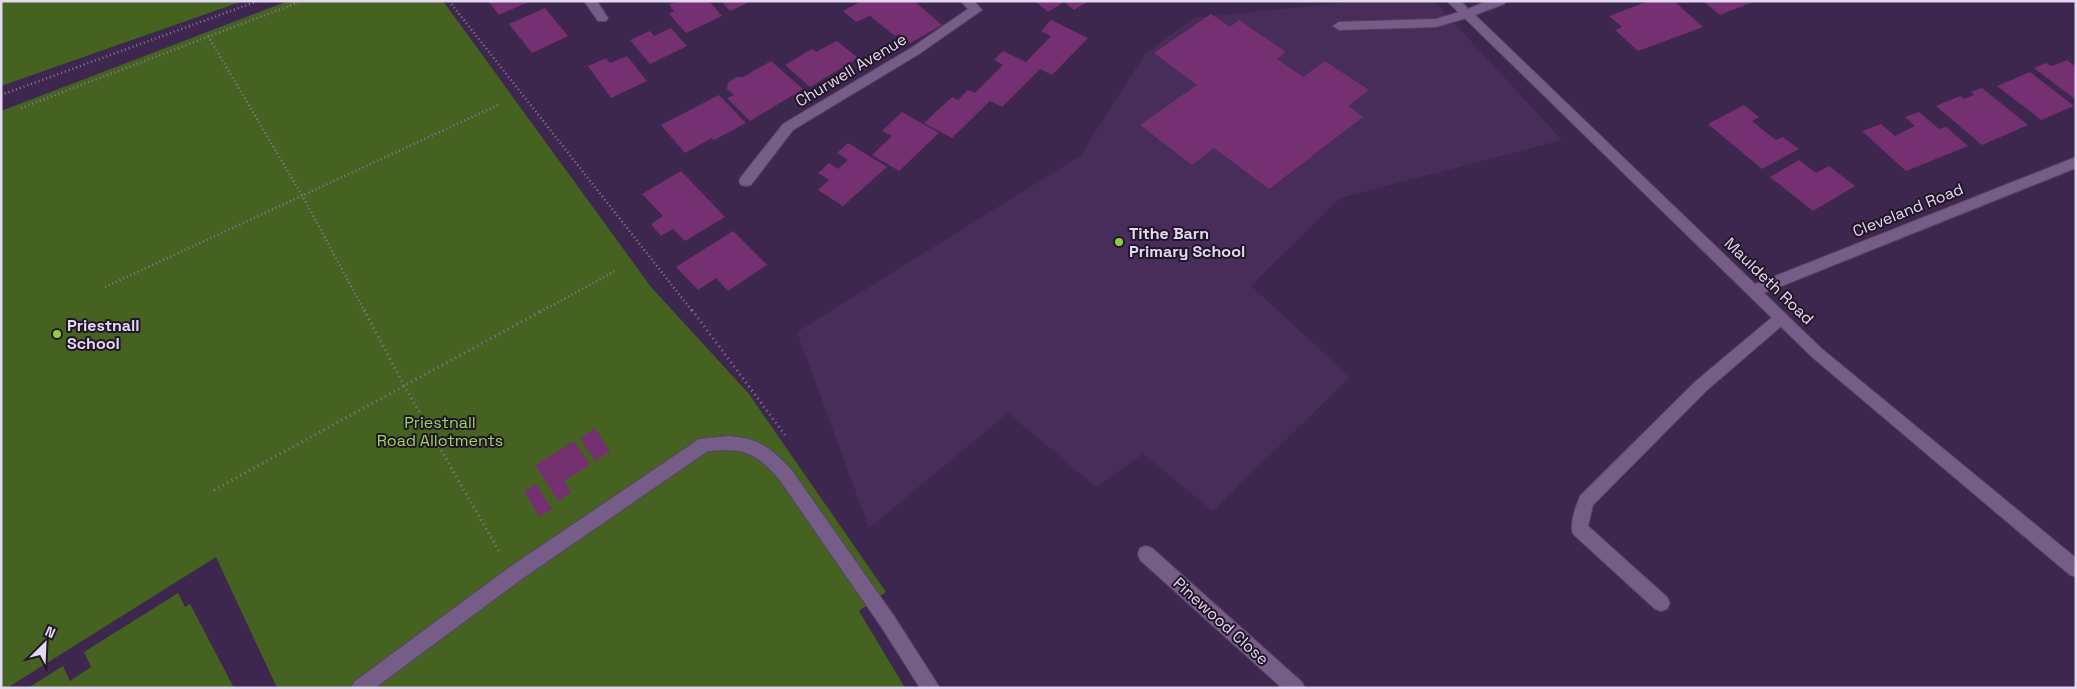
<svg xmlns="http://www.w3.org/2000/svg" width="2077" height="689" viewBox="0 0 2077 689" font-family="'Space Grotesk',sans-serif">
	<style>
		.built { fill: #482d5b }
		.green { fill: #456220 }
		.building { fill: #753071 }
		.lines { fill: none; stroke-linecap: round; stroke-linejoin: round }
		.lane-casing { stroke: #574264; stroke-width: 2 }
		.street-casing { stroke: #574264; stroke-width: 2 }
		.path-far1 { stroke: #8b7899; stroke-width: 2.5; stroke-dasharray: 1 3; stroke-linecap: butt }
		.path { stroke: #8b7899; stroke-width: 3; stroke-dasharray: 1 4; stroke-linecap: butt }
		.lane { fill: #765d88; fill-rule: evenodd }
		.street { fill: #765d88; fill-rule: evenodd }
		.poi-dot { fill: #91cd40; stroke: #201627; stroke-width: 2 }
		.labels { text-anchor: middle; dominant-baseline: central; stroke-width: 4; stroke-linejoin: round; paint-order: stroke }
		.street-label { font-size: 16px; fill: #e4d7f0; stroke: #201627 }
		.poi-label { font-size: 16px; font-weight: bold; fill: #e4d7f0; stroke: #201627; text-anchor: start }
		.park-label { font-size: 16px; fill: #9fd45f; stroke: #201627 }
	</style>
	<rect width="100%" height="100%" fill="#3e274e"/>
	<path class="built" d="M1361 1H1434L1562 140 1340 198 1251 286 1350 377 1213 511 1143 454 1096 487 1008 413 869 528 797 332 1080 156 1145 54 1194 18Z"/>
	<path class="green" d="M1 1H243L1 86Z
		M288 1H443L651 287 749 394 886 592 859 611 905 688H277L216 557 7 688H1V111Z
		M178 593 185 607 190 604 234 688H28L63 666 70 681 91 667 84 652Z"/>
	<path class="building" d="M488 1H530L499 15Z
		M678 1H709L722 16 686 33 669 14 674 11 669 5Z
		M721 1H752L730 11Z
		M861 1H914L942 25 910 43 899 34 895 36 870 16 856 22 843 11Z
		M1037 1H1089L1074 10 1064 2 1048 12 1036 2Z
		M1649 1H1674L1703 27 1638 51 1615 30 1622 27 1609 16Z
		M1703 1H1755L1720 15Z
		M545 8 568 36 532 53 509 24Z
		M1211 14 1230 27 1239 20 1286 52 1277 59 1303 77 1325 61 1369 90 1348 106 1363 117 1269 189 1214 148 1192 165 1140 125 1197 85 1154 53Z
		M1051 20 1088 38 1052 75 1040 69 1002 107 990 101 952 138 924 123 952 97 958 100 968 90 975 93 1003 65 994 60 1003 51 1026 62 1051 36 1041 31Z
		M671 28 687 46 650 64 630 40 650 31 654 36Z
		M837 41 858 58 810 87 785 65 812 49 816 52Z
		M627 56 647 81 611 98 588 66 606 58 610 63Z
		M2067 60 2076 67V100L2034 68 2046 63 2052 66Z
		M771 61 803 89 750 121 727 98 734 95 727 89 728 83 736 77H743Z
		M2030 72 2074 106 2041 120 1997 86Z
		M1982 88 2028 125 1982 145 1936 106 1960 96 1964 99 1974 95 1971 92Z
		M719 95 746 123 714 140 712 138 685 153 661 125Z
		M1744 105 1759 117 1752 121 1764 131 1776 140 1783 137 1799 149 1762 169 1708 124Z
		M902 112 939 133 899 171 872 155 892 136 882 131Z
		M1919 112 1939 129 1946 127 1968 146 1906 171 1862 131 1881 124 1895 136 1915 126 1905 117Z
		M848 143 887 167 843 206 818 190 829 180 818 173 829 163 838 169 848 160 837 153Z
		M1799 160 1816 173 1829 166 1855 186 1813 211 1770 177Z
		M681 171 725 217 685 241 673 229 661 236 651 224 663 216 642 194Z
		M733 231 767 265 728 291 716 278 698 290 676 267Z
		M595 428 610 452 595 461 580 438Z
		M574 441 590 465 564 481 571 493 558 501 535 465Z
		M536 484 552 509 539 517 524 491Z"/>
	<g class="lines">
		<defs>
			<path id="lane" d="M1466 10 1472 14 1470 17 1436 27 1339 30 1333 26 1339 22 1436 19Z
				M1781 312 1786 314 1788 318 1786 322 1706 391 1593 505 1588 526 1667 597 1670 603 1667 609 1661 611 1655 609 1573 534C1569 524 1576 506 1580 496L1696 381 1776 314Z
				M729 436C760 439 770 447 791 469L894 616 897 622 894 628 888 630 882 628 779 479C755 452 745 448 708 451L519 581 375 688H351L354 682 507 569 699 439Z"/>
			<path id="street" d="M584 1H597L608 18 606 21H598Z
				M961 1H974L982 10 919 54 793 130 751 185 746 186 741 185 739 181 741 177 783 124 911 48 968 9Z
				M1447 1H1461L1468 9 1487 1H1506L1504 4 1475 15 1755 284 2076 157V168L1764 293 1822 349 2076 558V577L2070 575 1812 357Z
				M1146 546 1152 548 1302 682 1305 688H1282L1140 560 1138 554 1140 548Z
				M888 614 894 616 940 688H920L882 628 879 622 882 616Z"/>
		</defs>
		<use href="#lane" class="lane-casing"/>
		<use href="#street" class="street-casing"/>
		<path class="path-far1" d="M449 1 693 312
			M208 36 303 197 365 312
			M1 95 258 1
			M21 108 302 1
			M105 287 500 104
			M540 312 615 271"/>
		<path class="path" d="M364 310 405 387 500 553
			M692 310 785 435
			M214 490 543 310"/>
		<use href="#lane" class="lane"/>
		<use href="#street" class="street"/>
	</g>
	<g class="poi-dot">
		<circle cx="1119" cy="242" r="5"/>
		<circle cx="57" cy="334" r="5"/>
	</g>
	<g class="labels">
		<g class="street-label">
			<text transform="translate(851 70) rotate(-31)">Churwell Avenue</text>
			<text transform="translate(1908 210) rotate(-22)">Cleveland Road</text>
			<text transform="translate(1769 281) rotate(44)">Mauldeth Road</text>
			<text transform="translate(1221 621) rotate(42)">Pinewood Close</text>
		</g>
		<g class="poi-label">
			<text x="1129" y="233">Tithe Barn<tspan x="1129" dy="18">Primary School</tspan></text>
			<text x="67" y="325">Priestnall<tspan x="67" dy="18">School</tspan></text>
		</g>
		<g class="park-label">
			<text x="440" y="422">Priestnall<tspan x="440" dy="18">Road Allotments</tspan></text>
		</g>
	</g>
	<rect width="2077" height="689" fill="none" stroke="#e4d7f0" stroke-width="5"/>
	<g transform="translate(45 644) rotate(24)" stroke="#201627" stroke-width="4" paint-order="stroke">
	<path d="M0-4L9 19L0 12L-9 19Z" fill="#e4d7f0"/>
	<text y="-8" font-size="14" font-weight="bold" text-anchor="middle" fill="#e4d7f0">N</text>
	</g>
</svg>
